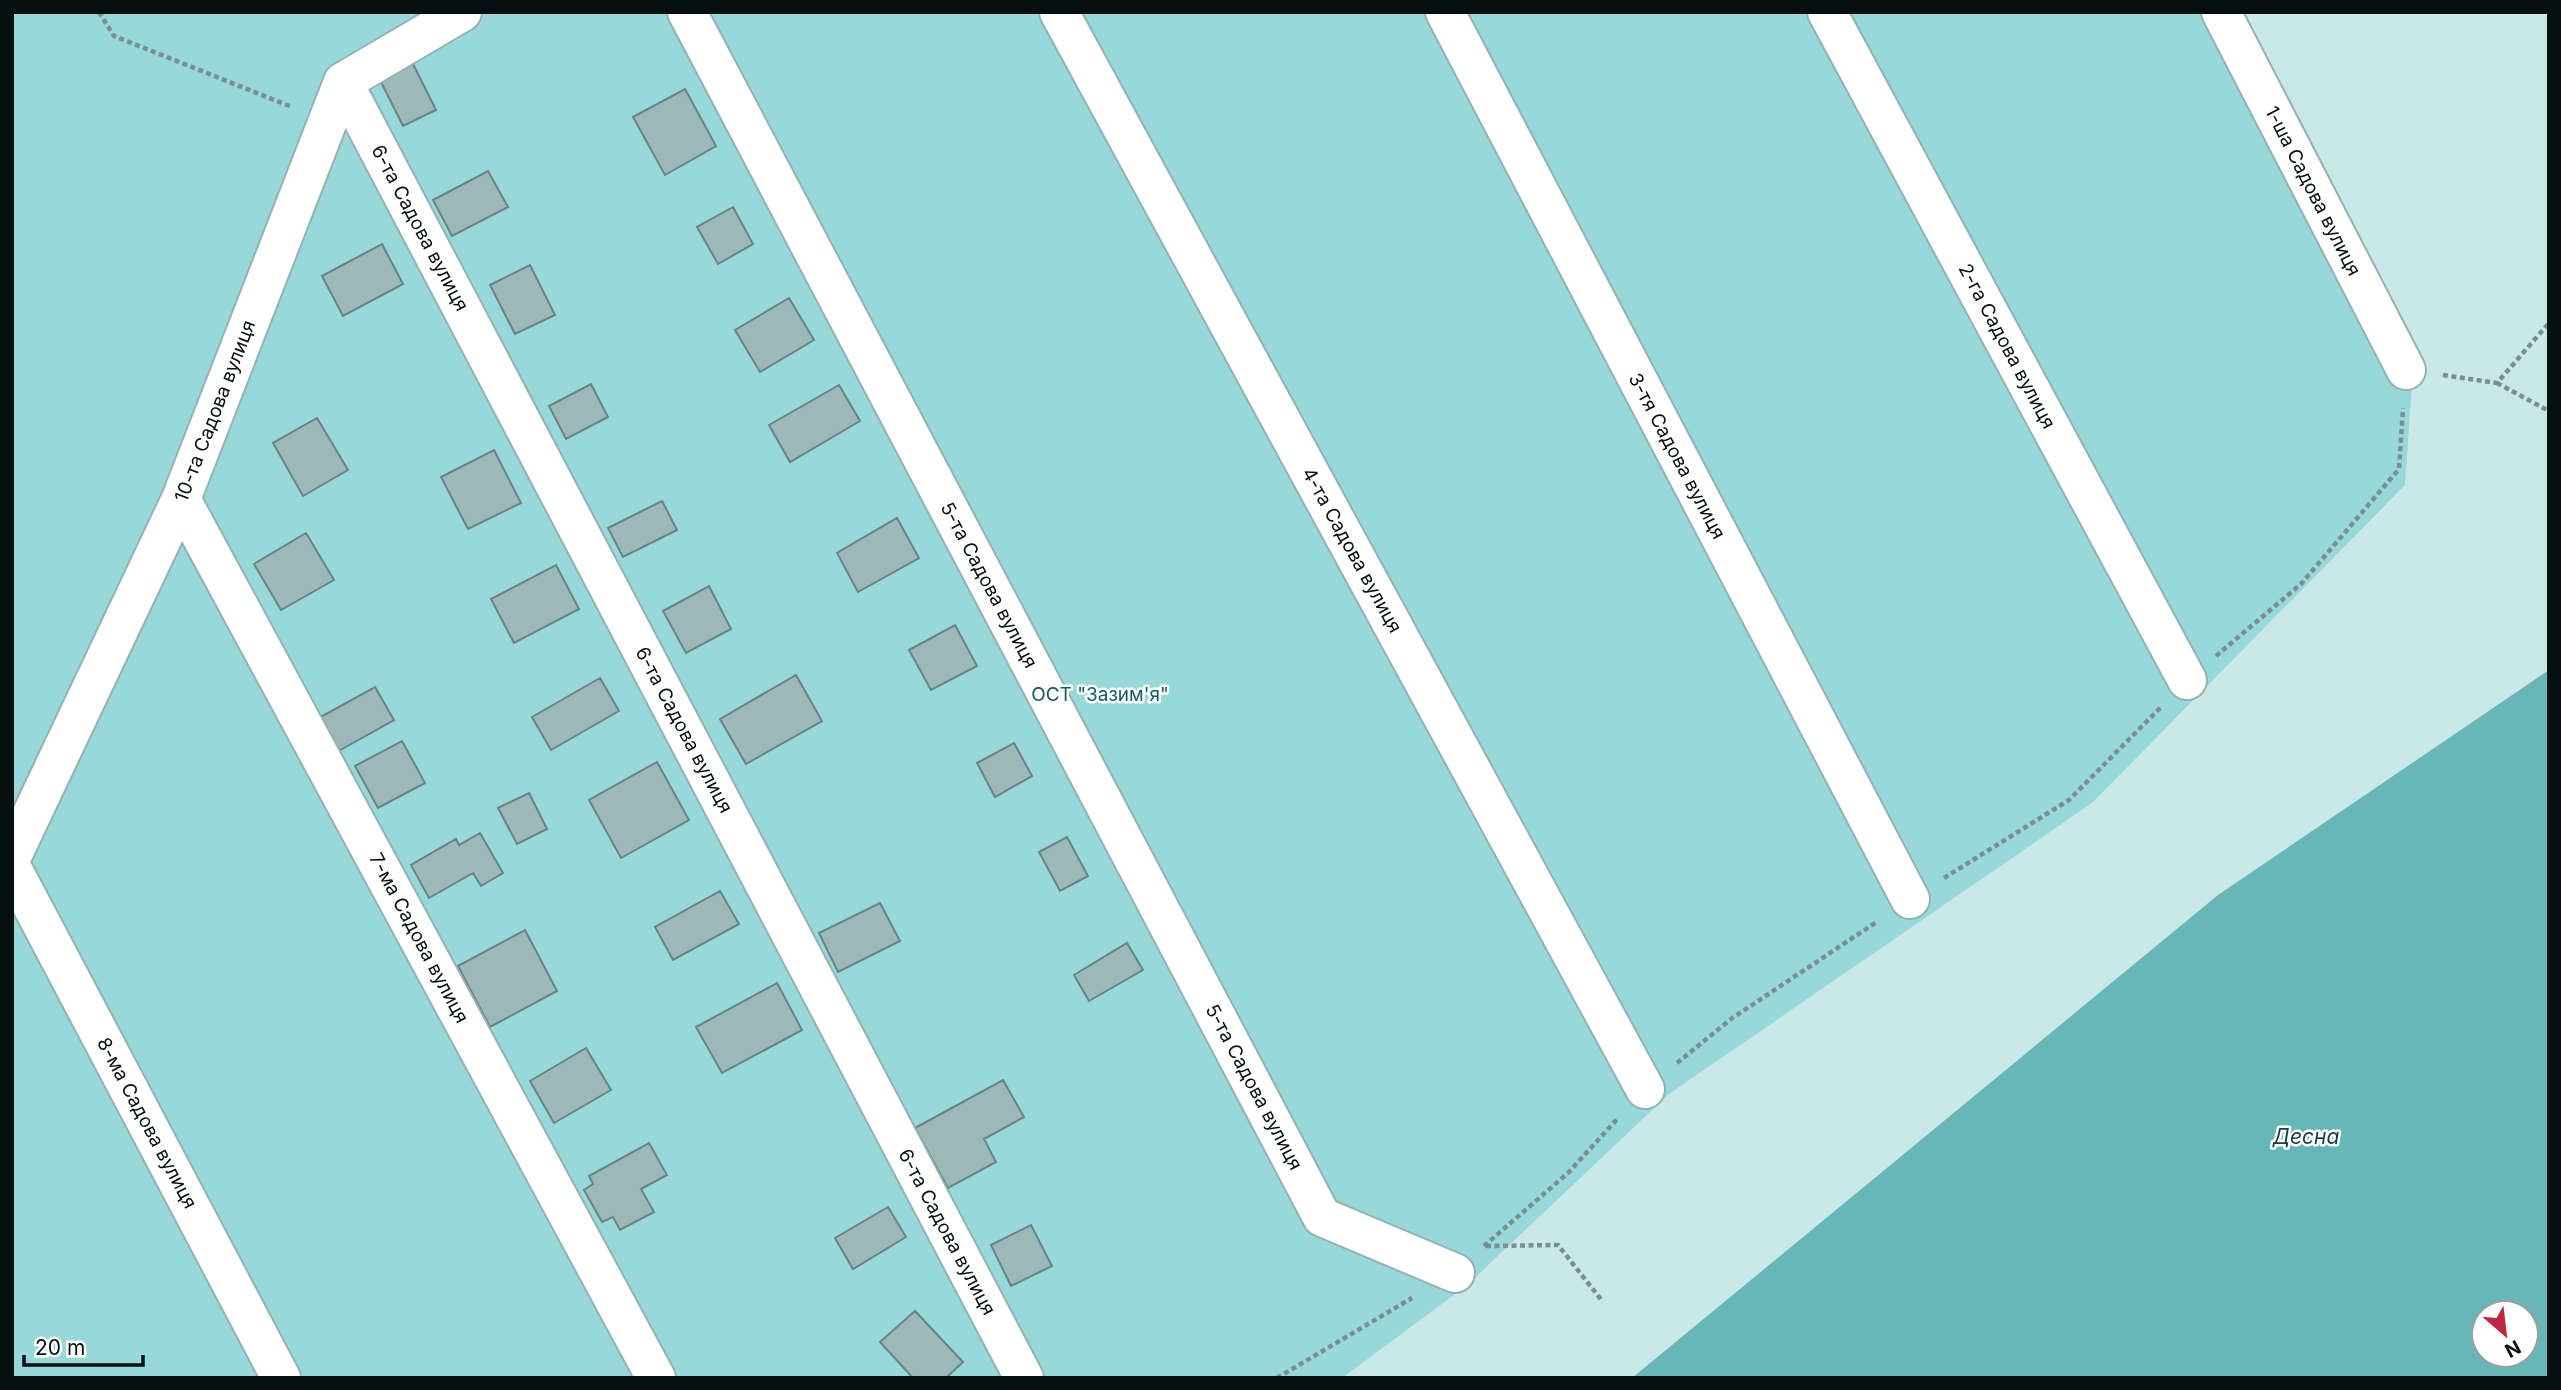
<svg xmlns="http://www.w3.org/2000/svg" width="2561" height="1390" viewBox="0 0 2561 1390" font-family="Inter,sans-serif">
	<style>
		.green { fill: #97d8da }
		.water { fill: #66b7b8; fill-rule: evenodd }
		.building { fill: #9cb8b8; stroke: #688383; stroke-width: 2 }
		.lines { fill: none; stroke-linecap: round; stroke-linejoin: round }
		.minor-casing { stroke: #95b1b1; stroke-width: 42 }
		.path { stroke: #798e8e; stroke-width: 4.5; stroke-dasharray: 5 3.5; stroke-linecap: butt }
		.minor { stroke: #fff; stroke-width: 38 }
		.labels { text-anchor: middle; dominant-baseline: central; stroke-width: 5; stroke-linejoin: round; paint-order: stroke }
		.street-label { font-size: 19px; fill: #060f0f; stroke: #fff }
		.park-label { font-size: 19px; fill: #175c5d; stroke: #fff }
		.water-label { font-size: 21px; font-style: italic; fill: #183f40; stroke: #fff }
	</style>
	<rect width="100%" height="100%" fill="#cbe8e8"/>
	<path class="green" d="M12 12H2238L2414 352 2405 485 2092 803 1669 1094 1466 1286 1342 1378H12Z"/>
	<path class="water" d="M2549 670V1378H1632L2218 895ZM2484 1313H2526V1355H2484Z"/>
	<path class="building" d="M411 60 436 110 403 126 378 76Z
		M685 89 716 146 665 175 633 117Z
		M488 171 508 207 452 236 433 200Z
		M733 207 753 244 718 264 697 227Z
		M382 244 403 284 343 316 322 276Z
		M530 265 555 315 515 334 490 285Z
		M789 298 814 340 760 372 735 330Z
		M591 384 608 417 566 439 549 406Z
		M839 385 860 421 790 462 769 425Z
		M317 418 348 470 303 496 273 443Z
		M494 450 521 503 468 529 441 477Z
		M662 501 677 530 623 557 608 528Z
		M897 518 919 558 858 592 837 553Z
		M306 533 334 580 281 610 254 564Z
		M556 565 579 609 514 643 491 599Z
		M709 586 731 629 686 653 663 611Z
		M955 625 977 666 931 690 909 650Z
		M796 675 822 721 746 764 720 719Z
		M600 678 619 711 551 750 532 717Z
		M375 687 394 720 335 753 317 719Z
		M402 741 425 783 378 808 355 766Z
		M1014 743 1032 776 995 797 977 763Z
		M657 762 689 820 621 858 589 800Z
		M529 793 547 829 517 844 498 808Z
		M480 833 503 873 481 886 473 873 429 898 411 865 456 839 459 845Z
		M1067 837 1088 876 1060 891 1039 852Z
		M720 891 739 924 673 960 655 927Z
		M880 903 900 941 838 972 819 933Z
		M525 930 557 991 490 1027 458 966Z
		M1127 943 1143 970 1089 1001 1074 975Z
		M777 983 802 1030 722 1073 696 1027Z
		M586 1048 611 1090 554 1123 530 1081Z
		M1003 1080 1024 1117 984 1139 996 1162 948 1188 915 1128Z
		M649 1143 667 1175 641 1189 654 1212 620 1230 613 1217 602 1222 584 1190 593 1184 589 1176Z
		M888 1207 906 1237 853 1269 835 1238Z
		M1031 1225 1052 1266 1011 1286 991 1245Z
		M915 1311 963 1362 946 1378H913L880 1342Z"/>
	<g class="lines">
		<defs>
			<path id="minor" d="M687 12 1322 1217 1455 1273
				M1059 12 1645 1089
				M1445 12 1910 899
				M1827 12 2187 680
				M2221 12 2406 370
				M343 82 1024 1378
				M181 499 656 1378
				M12 856 181 499 343 82 462 12
				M12 868 281 1378"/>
		</defs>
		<use href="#minor" class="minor-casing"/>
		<path class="path" d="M99 12 114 36 292 107
			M2443 375 2497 383 2549 323
			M2497 383 2549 411
			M2216 656 2301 584 2399 469 2403 408
			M1944 878 2069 800 2161 707
			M1677 1063 1731 1019 1878 921
			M1484 1246 1568 1173 1619 1117
			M1486 1246 1558 1245 1603 1302
			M1277 1378 1412 1298"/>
		<use href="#minor" class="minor"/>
	</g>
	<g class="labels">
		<g class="street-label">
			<text transform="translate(2313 191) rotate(63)">1-ша Садова вулиця</text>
			<text transform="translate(420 228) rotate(62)">6-та Садова вулиця</text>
			<text transform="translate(2007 346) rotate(62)">2-га Садова вулиця</text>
			<text transform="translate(215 411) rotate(-69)">10-та Садова вулиця</text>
			<text transform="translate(1677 456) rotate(62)">3-тя Садова вулиця</text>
			<text transform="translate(1352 550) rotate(61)">4-та Садова вулиця</text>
			<text transform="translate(989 585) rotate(62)">5-та Садова вулиця</text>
			<text transform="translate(684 730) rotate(62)">6-та Садова вулиця</text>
			<text transform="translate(419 938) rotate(62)">7-ма Садова вулиця</text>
			<text transform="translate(1254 1087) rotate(62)">5-та Садова вулиця</text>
			<text transform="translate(147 1123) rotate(62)">8-ма Садова вулиця</text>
			<text transform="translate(947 1232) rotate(62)">6-та Садова вулиця</text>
		</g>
		<g class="park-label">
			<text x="1100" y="694">ОСТ "Зазим'я"</text>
		</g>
		<g class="water-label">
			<text x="2306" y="1136">Десна</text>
		</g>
	</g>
	<rect width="2561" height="1390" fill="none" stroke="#060f0f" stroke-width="28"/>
	<g transform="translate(2505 1334) rotate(152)"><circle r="33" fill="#ffffff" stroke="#9b9f9f" stroke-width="2"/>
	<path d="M0-5L12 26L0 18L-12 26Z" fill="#ba2841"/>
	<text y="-10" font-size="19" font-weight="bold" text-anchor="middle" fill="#060f0f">N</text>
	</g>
	<path d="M24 1355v10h119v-10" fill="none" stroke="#060f0f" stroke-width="3.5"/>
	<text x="35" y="1355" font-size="21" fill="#060f0f" stroke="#ffffff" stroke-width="5" paint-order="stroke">20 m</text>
</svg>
